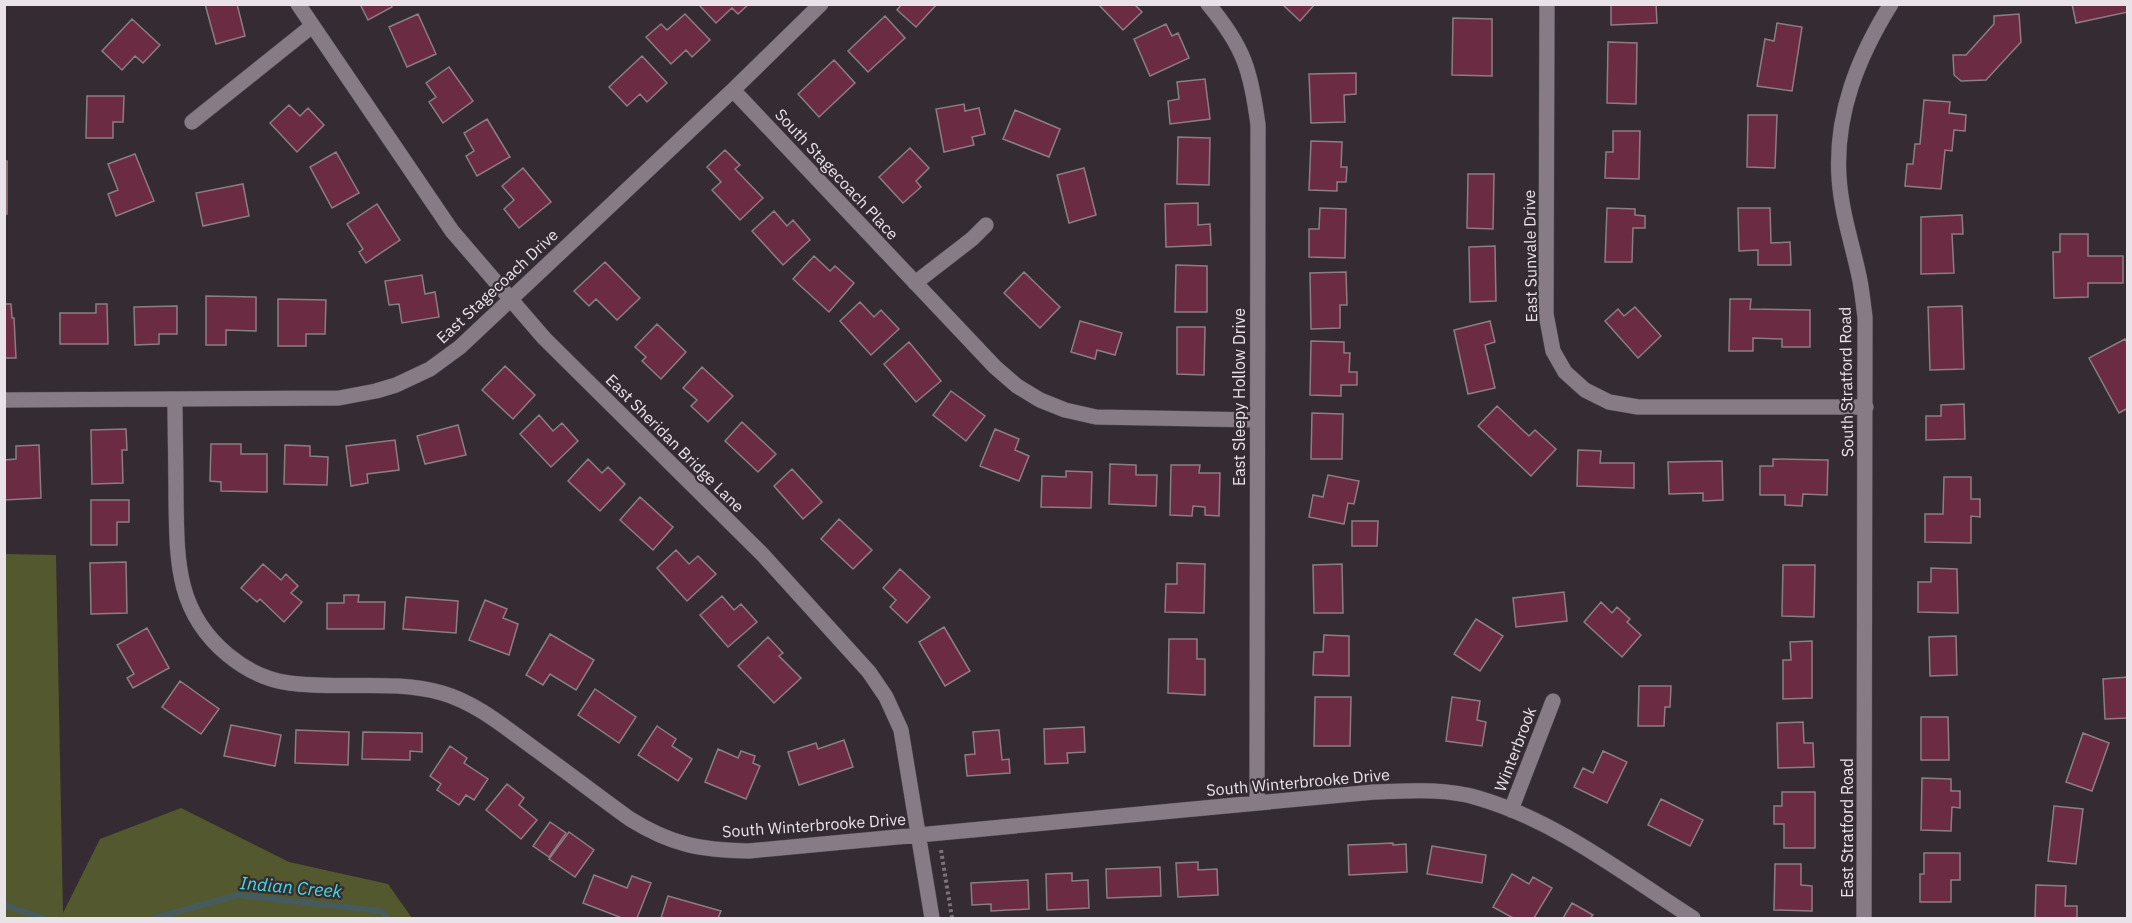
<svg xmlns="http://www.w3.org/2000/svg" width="2132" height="923" viewBox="0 0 2132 923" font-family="'IBM Plex Sans',sans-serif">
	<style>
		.green { fill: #53582f }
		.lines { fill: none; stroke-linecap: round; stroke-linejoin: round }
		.stream { stroke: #465b5e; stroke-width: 6 }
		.building { fill: #6b2b43; stroke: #8c7d82; stroke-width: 1.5 }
		.minor-casing { stroke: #514a51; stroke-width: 16 }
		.path { stroke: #7b747b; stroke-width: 4; stroke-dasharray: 3 3; stroke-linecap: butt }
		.minor { stroke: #877c86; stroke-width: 15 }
		.labels { text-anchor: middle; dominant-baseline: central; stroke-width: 4.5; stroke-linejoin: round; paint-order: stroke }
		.street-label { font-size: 16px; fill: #e9e3e9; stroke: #342b33 }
		.water-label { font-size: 18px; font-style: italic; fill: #42dde0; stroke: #342b33 }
	</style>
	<rect width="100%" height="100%" fill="#342b33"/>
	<path class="green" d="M5 554 56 555 63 913 100 839 181 808 289 862 388 884 412 918H5Z"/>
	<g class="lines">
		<path class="stream" d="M4 905 43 918
			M155 918 238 895 381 911 388 918"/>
	</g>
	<path class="building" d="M205 4H237L245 36 216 44Z
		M360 4H391L392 7 368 20Z
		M749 4 738 14 732 8 716 23 699 5Z
		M902 4H937L916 27 897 10Z
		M1098 4H1134L1142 12 1123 30Z
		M1282 4H1315L1300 21Z
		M1611 4H1656L1657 23 1611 25Z
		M2072 4H2128V12L2076 23Z
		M418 14 436 54 407 67 389 27Z
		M685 14 710 40 692 57 686 50 671 64 646 37 661 24 667 30Z
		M2019 14 2021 42 1986 80 1961 81 1954 75 1953 55H1966L1994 24V16Z
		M885 16 905 38 868 72 848 51Z
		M1453 18 1492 19V76L1452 75Z
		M132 19 160 45 143 63 135 56 122 70 102 51Z
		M1777 23 1802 27 1792 91 1757 86 1765 39 1774 41Z
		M1166 24 1172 36 1178 33 1189 58 1150 76 1134 39Z
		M1608 42 1637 43 1636 104 1607 103Z
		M642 56 667 83 647 102 640 94 627 106 609 87Z
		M834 60 855 83 819 117 798 94Z
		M449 67 473 101 443 123 429 102 436 97 426 83Z
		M1356 73V94L1344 95 1345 122 1311 123 1309 74Z
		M1205 79 1210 119 1170 124 1168 101 1179 99 1177 82Z
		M87 96H124L123 122H113V138H86Z
		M1924 100 1950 102 1949 113 1966 115 1965 131 1954 130 1952 151 1945 150 1941 189 1905 186 1907 164H1913L1915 144H1920Z
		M964 104 965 111 979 108 985 134 972 137 974 145 944 152 936 109Z
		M289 105 300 116 308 108 324 125 297 152 270 123Z
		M1015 110 1060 129 1049 157 1003 139Z
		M1748 115H1777L1775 168 1747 167Z
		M487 119 510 157 477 176 466 156 474 151 464 133Z
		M1613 131H1640L1639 179 1605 178 1606 152H1613Z
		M1178 137 1210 138 1209 185 1177 184Z
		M1311 141 1342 142 1341 167H1347L1346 182H1337V191L1309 190Z
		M910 148 929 168 916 181 921 187 903 203 879 177Z
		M725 150 740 165 735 169 763 198 740 220 712 190 721 182 707 167Z
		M336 152 359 193 332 208 310 167Z
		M135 154 154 201 116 216 108 194 118 190 108 164Z
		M4 161H7V214H4Z
		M523 168 551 202 519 228 504 209 514 200 502 186Z
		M1084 168 1096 215 1069 223 1057 175Z
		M1468 174H1494L1493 229 1467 228Z
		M243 184 249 216 203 226 196 193Z
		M1198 203V225L1210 224 1211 245 1166 247 1165 204Z
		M377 204 400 240 366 263 359 252 363 249 347 224Z
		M1320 208 1346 209 1345 258 1309 257V229H1319Z
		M1607 208 1635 209V215L1645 216V228H1633L1632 262H1605Z
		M1738 208H1770L1771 243 1790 242 1791 265H1758V250L1739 251Z
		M774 211 787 226 793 220 810 240 783 265 752 231Z
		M1962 215 1963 234H1952L1954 273 1921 274V217Z
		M2060 234H2088V256H2123V283H2088V297L2054 298 2053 252H2060Z
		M1495 246 1496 301 1470 302 1469 247Z
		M814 256 830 271 835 266 854 283 829 312 793 279Z
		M605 262 640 298 617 320 596 299 589 306 574 291Z
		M1176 265 1207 266V312H1175Z
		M1024 272 1060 307 1040 328 1004 293Z
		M1346 272 1347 305H1340V328L1311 329 1310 273Z
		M422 275 425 294 435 292 439 317 402 323 399 304 389 305 385 281Z
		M206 296 256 297V331L226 330V345H206Z
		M278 299 326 300 325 334H306V346H278Z
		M1730 299H1751L1750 309 1810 310V347H1782V339L1753 338V351H1729Z
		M860 302 874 317 881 310 899 329 871 355 840 321Z
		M4 304H11L12 318H14L16 358H4Z
		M96 304H107L108 344H60V313H96Z
		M177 306V334H159V344L135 345 134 307Z
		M1962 306 1964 369 1930 370 1928 307Z
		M1635 307 1661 336 1638 358 1605 321 1618 309 1624 316Z
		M1080 321 1122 333 1115 355 1097 350 1095 359 1071 352Z
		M1490 321 1495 342 1485 345 1495 388 1468 394 1454 330Z
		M657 324 686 352 661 379 642 361 646 357 635 347Z
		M1177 327H1205L1204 375 1177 374Z
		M2125 339 2128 344V408L2119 413 2089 358Z
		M1311 341 1344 342V353H1350L1349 372H1357V385H1341V396L1310 395Z
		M909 342 941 381 916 402 884 364Z
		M505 366 535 395 513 419 482 390Z
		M702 367 733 396 708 422 691 406 697 400 683 388Z
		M951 391 985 416 966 441 933 415Z
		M1964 404 1965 439 1926 440V416H1941V405Z
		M1497 406 1529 436 1535 430 1556 449 1531 476 1478 426Z
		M1312 413 1343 414 1342 459H1311Z
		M539 415 553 431 562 423 578 441 551 467 520 434Z
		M742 422 776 454 758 472 725 441Z
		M458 425 466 455 425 464 417 436Z
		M126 429 127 450H122L123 483 92 484 91 430Z
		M995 429 1019 439 1015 450 1029 456 1019 481 980 466Z
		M395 440 399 470 367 474 368 483 351 486 346 446Z
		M211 444H241V454H267V492L221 491V482L210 481Z
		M39 445 41 498 4 500V460L16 459V446Z
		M285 445 310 446V456L328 457 327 485 284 484Z
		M1578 450 1601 451 1600 463H1634V488L1577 486Z
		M588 459 602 473 608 467 625 484 600 511 568 481Z
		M1773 459 1828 460 1827 495 1803 494 1802 506 1785 505V495H1760V466H1773Z
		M1722 461 1723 500 1703 501V493L1669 494 1668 462Z
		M1110 464 1136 465V475H1157L1156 506 1109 504Z
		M1171 465H1200L1199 473H1220L1219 516 1205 515V507L1193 506 1192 516 1170 515Z
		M792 469 822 502 803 519 774 486Z
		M1066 471 1092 472 1091 508 1041 507 1042 476 1066 477Z
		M1328 475 1359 481 1354 504 1348 503 1344 524 1309 517 1313 495 1323 497Z
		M1944 477H1971V499H1980V517L1971 516V543L1925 542V514H1943Z
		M640 497 673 527 653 550 620 520Z
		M91 500H129V522H117V545H91Z
		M839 519 872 550 853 569 821 539Z
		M1352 521H1378L1377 546H1352Z
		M676 550 689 564 698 556 716 574 687 601 657 568Z
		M126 562 127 613 91 614 90 563Z
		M1177 563 1205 564 1204 613 1165 612 1166 584H1177Z
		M263 564 281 580 286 574 298 586 291 593 302 602 284 622 260 599 257 602 241 588Z
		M1342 564 1343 613H1314L1313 565Z
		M1783 565H1815L1814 617 1782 616Z
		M1931 568 1957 569 1958 613 1918 612V582H1931Z
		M900 569 930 597 907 623 890 607 896 600 883 588Z
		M1564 592 1567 621 1516 627 1513 598Z
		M344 595H359L358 602H385L384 629H327V603H344Z
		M722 596 734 610 741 604 757 622 728 647 700 615Z
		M406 597 458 601 456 633 403 629Z
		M485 600 507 609 503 618 518 624 509 655 469 640Z
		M1601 602 1612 613 1617 607 1630 619 1627 622 1641 635 1622 657 1584 622Z
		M1476 619 1503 636 1480 671 1454 654Z
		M944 627 970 671 945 686 919 642Z
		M147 628 169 668 133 688 127 678 134 674 117 645Z
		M550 634 594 660 576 690 550 674 543 685 526 675Z
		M1324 635 1349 636V676L1313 675 1314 652H1323Z
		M1956 636 1957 675 1930 676 1929 637Z
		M768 637 783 653 779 656 801 678 774 703 738 666Z
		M1169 639H1197V659H1205V695L1168 693Z
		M1812 641V698L1783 699V660H1791L1790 642Z
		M2128 677V718L2105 719 2103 679Z
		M180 681 219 709 201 734 162 707Z
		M1639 686H1671L1670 707H1665L1664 726H1638Z
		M595 689 636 717 619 743 578 715Z
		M1315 697H1351L1350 746H1314Z
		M1452 697 1480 701 1477 720 1486 722 1482 746 1446 741Z
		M1921 717H1948L1949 760H1921Z
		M1803 722 1804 743H1813L1814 767 1778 768 1777 723Z
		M231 725 281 735 275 766 224 756Z
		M657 726 676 739 672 746 692 759 678 781 638 755Z
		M1084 727 1085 752 1067 753 1068 763 1045 764 1044 729Z
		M296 730 349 732 348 765 295 763Z
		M999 730 1002 760 1009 759 1010 773 967 776 965 755 975 754 973 732Z
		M363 732 422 733V752L410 751V760L362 759Z
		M2083 733 2109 743 2092 791 2066 782Z
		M844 740 853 767 799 785 788 752 816 743 818 749Z
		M450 746 467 758 464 763 488 779 474 800 466 795 459 805 437 790 441 784 430 776Z
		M718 749 738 758 741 751 755 756 753 763 760 766 746 799 705 782Z
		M1603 751 1627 762 1607 803 1574 787 1583 768 1593 773Z
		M1922 778 1951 779V791H1960V808L1952 807 1951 831 1921 830Z
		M507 784 524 798 519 805 537 820 521 839 486 810Z
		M1782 792H1815V848H1784V824H1774V806H1782Z
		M1661 799 1703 820 1690 846 1648 825Z
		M2054 806 2083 809 2076 864 2048 861Z
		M550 822 566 833 549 857 533 846Z
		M569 832 594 850 575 877 549 859Z
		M1393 843V845L1406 844 1407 872 1349 875 1348 845Z
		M1432 846 1486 855 1482 883 1427 874Z
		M1924 853H1960V880H1951V902H1920V874H1924Z
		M1198 862V870L1217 869 1218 895 1178 897 1176 863Z
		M1775 864H1801V885L1812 886V911L1774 910Z
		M1160 867 1161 896 1107 898 1106 869Z
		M1072 873V881L1088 880 1089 908 1047 910 1046 874Z
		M1512 874 1529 884 1533 877 1552 888 1534 918H1513L1493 907Z
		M594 875 627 888 632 876 651 883 637 918H622L583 903Z
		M1028 880 1029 909 991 911V904L972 905 971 883Z
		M2036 885 2066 886 2065 906H2077V918H2035Z
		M668 896 721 911 718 918H661Z
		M1572 903 1593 915 1590 918H1563Z"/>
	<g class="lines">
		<defs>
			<path id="minor" d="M298 4 452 231 544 338 763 555 869 672 886 697 901 730 932 918
				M1208 4C1244 47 1251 71 1258 125L1257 803
				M1547 4 1546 314 1553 351 1565 372 1585 390 1609 402 1638 407H1866
				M733 90 995 367 1017 386 1040 400 1065 410 1096 417 1257 420
				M192 122 312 26
				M915 283 972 239 986 225
				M175 399C175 432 176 465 176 499 177 561 176 612 228 655 245 669 267 680 289 683 341 690 392 679 442 693 477 703 507 729 535 749 567 772 598 796 630 819 672 845 700 850 749 851L1374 792C1408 791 1445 788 1478 798 1557 821 1624 874 1693 918
				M4 400 339 398 376 391 396 385 430 369 460 347 733 90 821 4
				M1511 810 1553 701
				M1864 918 1865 317C1863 303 1862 289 1859 276 1852 243 1841 211 1839 177 1835 114 1858 57 1891 4"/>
		</defs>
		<use href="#minor" class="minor-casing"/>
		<path class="path" d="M941 850 952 918"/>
		<use href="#minor" class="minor"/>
	</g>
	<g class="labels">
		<g class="street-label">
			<text transform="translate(837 174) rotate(47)">South Stagecoach Place</text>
			<text transform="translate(1530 256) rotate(-91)">East Sunvale Drive</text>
			<text transform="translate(497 286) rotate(-43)">East Stagecoach Drive</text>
			<text transform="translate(1846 382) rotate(-91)">South Stratford Road</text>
			<text transform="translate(1239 397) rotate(-90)">East Sleepy Hollow Drive</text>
			<text transform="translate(675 443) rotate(45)">East Sheridan Bridge Lane</text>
			<text transform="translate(1515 749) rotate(-69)">Winterbrook</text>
			<text transform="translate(1298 782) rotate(-5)">South Winterbrooke Drive</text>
			<text transform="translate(814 825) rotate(-4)">South Winterbrooke Drive</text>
			<text transform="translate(1847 828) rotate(-90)">East Stratford Road</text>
		</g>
		<g class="water-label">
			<text transform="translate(291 887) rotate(5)">Indian Creek</text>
		</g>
	</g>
	<rect width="2132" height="923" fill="none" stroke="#e9e3e9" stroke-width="12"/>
</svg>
